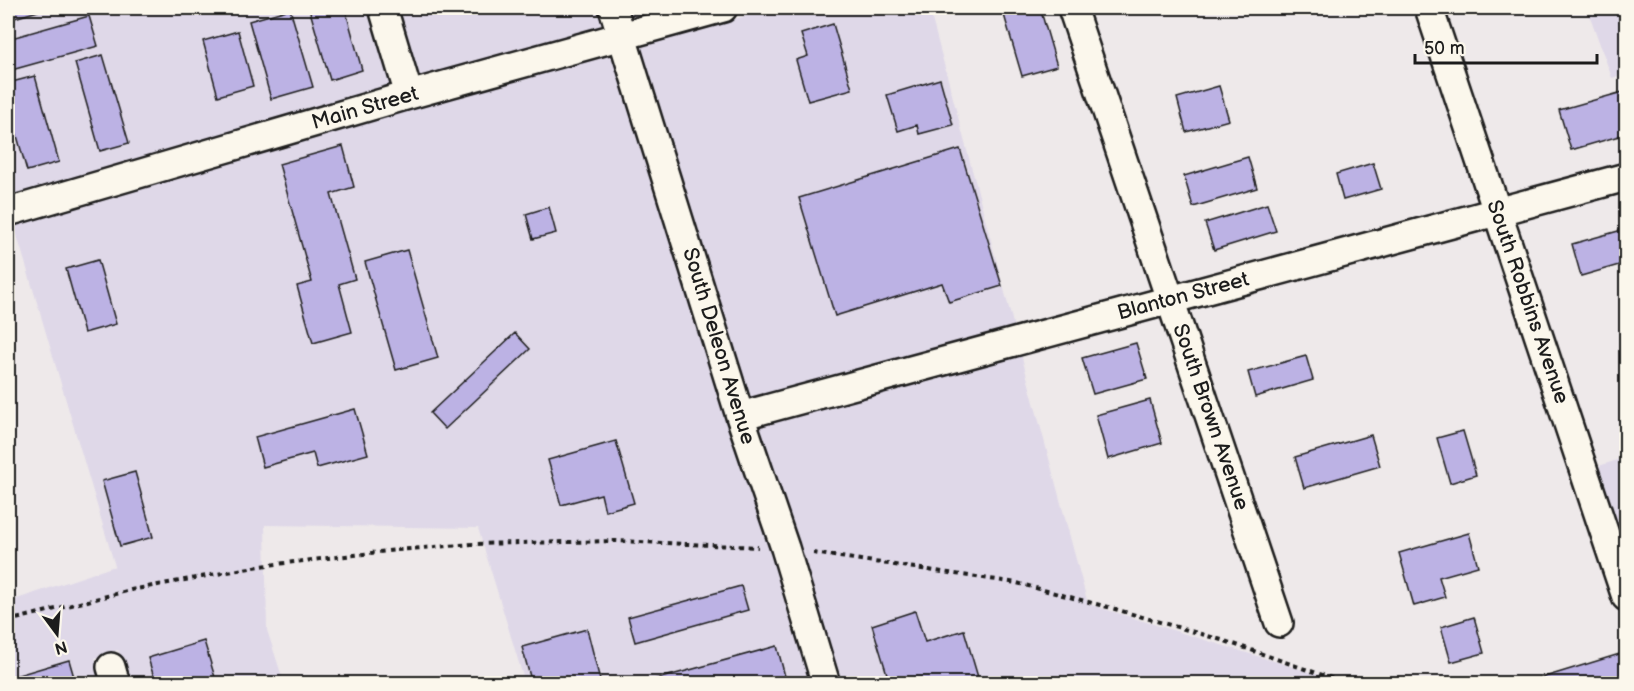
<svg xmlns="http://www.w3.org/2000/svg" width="1634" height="691" viewBox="0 0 1634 691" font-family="'Balsamiq Sans',sans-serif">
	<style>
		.built { fill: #dfd8e8 }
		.building { fill: #bcb2e4; stroke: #1c1c1c; stroke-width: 1.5 }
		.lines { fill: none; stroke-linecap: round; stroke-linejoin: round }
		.minor-casing { stroke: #1c1c1c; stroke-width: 32 }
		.path { stroke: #1c1c1c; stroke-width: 4; stroke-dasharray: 4.5 4.5; stroke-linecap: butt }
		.minor { stroke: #fbf7ec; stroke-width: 27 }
		.labels { text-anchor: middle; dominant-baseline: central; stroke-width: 4.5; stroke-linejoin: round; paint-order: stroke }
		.street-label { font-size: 21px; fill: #1c1c1c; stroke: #fbf7ec }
	</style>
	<rect width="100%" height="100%" fill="#eee9ea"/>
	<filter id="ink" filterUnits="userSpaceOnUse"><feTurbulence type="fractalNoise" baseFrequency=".0167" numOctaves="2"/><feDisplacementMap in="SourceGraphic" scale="12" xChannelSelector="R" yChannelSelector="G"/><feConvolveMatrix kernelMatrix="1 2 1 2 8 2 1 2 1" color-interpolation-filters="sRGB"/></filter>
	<g filter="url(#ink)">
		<path class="built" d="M8 8H370L393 84 8 198Z
			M396 8H600L606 25 417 78Z
			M626 8H670L630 19Z
			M776 8H929L1014 327 748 400 638 45Z
			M1587 8H1626V73L1612 78Z
			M614 52 731 433 773 552 813 683H525L478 528 265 525 267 630 284 683H130L118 650 95 658 103 683H8V602L115 566 14 225 401 111Z
			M1021 354 1088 604 1345 683H839L756 426Z
			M1626 457V557L1596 467Z"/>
		<path class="building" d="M8 8H37L38 11 8 20Z
			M309 8H345L362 70 330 80Z
			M1002 8H1040L1057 66 1022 76Z
			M290 9 313 87 271 99 249 21Z
			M89 16 98 46 8 71V39Z
			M833 24 852 89 808 101 796 60 808 56 801 34Z
			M238 31 253 86 218 96 203 41Z
			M103 55 129 143 100 151 75 63Z
			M35 76 59 162 27 171 8 104V83Z
			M940 79 953 125 919 134 917 125 898 131 887 95Z
			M1219 86 1229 120 1186 132 1177 98Z
			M1626 91V134L1571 150 1559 110Z
			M343 146 354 187 331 194 355 279 339 284 352 332 313 343 297 286 312 282 279 164Z
			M960 149 1002 286 949 302 942 283 835 316 799 198Z
			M1248 157 1257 188 1193 207 1184 176Z
			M1373 163 1381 189 1343 200 1336 174Z
			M1267 204 1276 231 1214 250 1205 223Z
			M549 207 556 233 533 239 526 214Z
			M1622 230 1626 244V263L1581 276 1572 244Z
			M407 250 438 358 396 370 365 262Z
			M98 260 116 324 84 333 66 269Z
			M515 333 530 349 445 429 430 413Z
			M1136 343 1147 379 1093 394 1082 358Z
			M1306 356 1313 380 1255 397 1248 372Z
			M1150 400 1162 443 1108 459 1096 415Z
			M355 409 368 454 317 468 313 453 263 467 255 437Z
			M1463 431 1476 475 1450 483 1437 438Z
			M1371 435 1380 466 1304 488 1295 457Z
			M616 441 634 503 605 511 601 494 561 505 548 460Z
			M135 472 153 537 120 546 102 481Z
			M1469 533 1478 566 1439 577 1445 597 1414 606 1399 553Z
			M741 586 748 610 635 642 628 617Z
			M915 611 925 642 964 630 980 684H890L872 625Z
			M1474 617 1484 653 1451 662 1441 627Z
			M587 629 601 684H532L522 647Z
			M204 641 217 684H156L148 658Z
			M777 646 787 684H639Z
			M1626 652V684H1522Z
			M69 660 76 684H8V678Z"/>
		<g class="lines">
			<defs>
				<path id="minor" d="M383 8 409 95
					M613 8 740 416 785 548 826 684
					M1072 8 1279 623
					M1429 8 1626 597
					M8 212 409 95 723 8
					M740 416 1626 177
					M111 667 116 684"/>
			</defs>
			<use href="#minor" class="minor-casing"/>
			<path class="path" d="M813 553 1017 583 1115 609 1225 641 1348 684
				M8 621 131 590 260 566 397 550 473 544 617 541 758 547"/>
			<use href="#minor" class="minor"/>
		</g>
	</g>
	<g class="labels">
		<g class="street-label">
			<text transform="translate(365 108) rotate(-16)">Main Street</text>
			<text transform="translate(1183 296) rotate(-15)">Blanton Street</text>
			<text transform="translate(1528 302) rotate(71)">South Robbins Avenue</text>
			<text transform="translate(719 346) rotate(73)">South Deleon Avenue</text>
			<text transform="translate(1211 417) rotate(71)">South Brown Avenue</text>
		</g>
	</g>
	<rect width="1634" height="691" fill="none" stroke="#fbf7ec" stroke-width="30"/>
	<rect x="15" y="15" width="1604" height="661" fill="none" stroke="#1c1c1c" stroke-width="2" filter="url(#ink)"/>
	<g transform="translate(57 634) rotate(164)" stroke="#fbf7ec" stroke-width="4.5" paint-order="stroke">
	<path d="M0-4.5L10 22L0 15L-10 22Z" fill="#1c1c1c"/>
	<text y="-9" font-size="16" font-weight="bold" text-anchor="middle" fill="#1c1c1c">N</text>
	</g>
	<path d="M1415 54v9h182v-9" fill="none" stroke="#1c1c1c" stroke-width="3"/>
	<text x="1424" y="54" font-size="18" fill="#1c1c1c" stroke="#fbf7ec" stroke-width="4.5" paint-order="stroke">50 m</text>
</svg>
